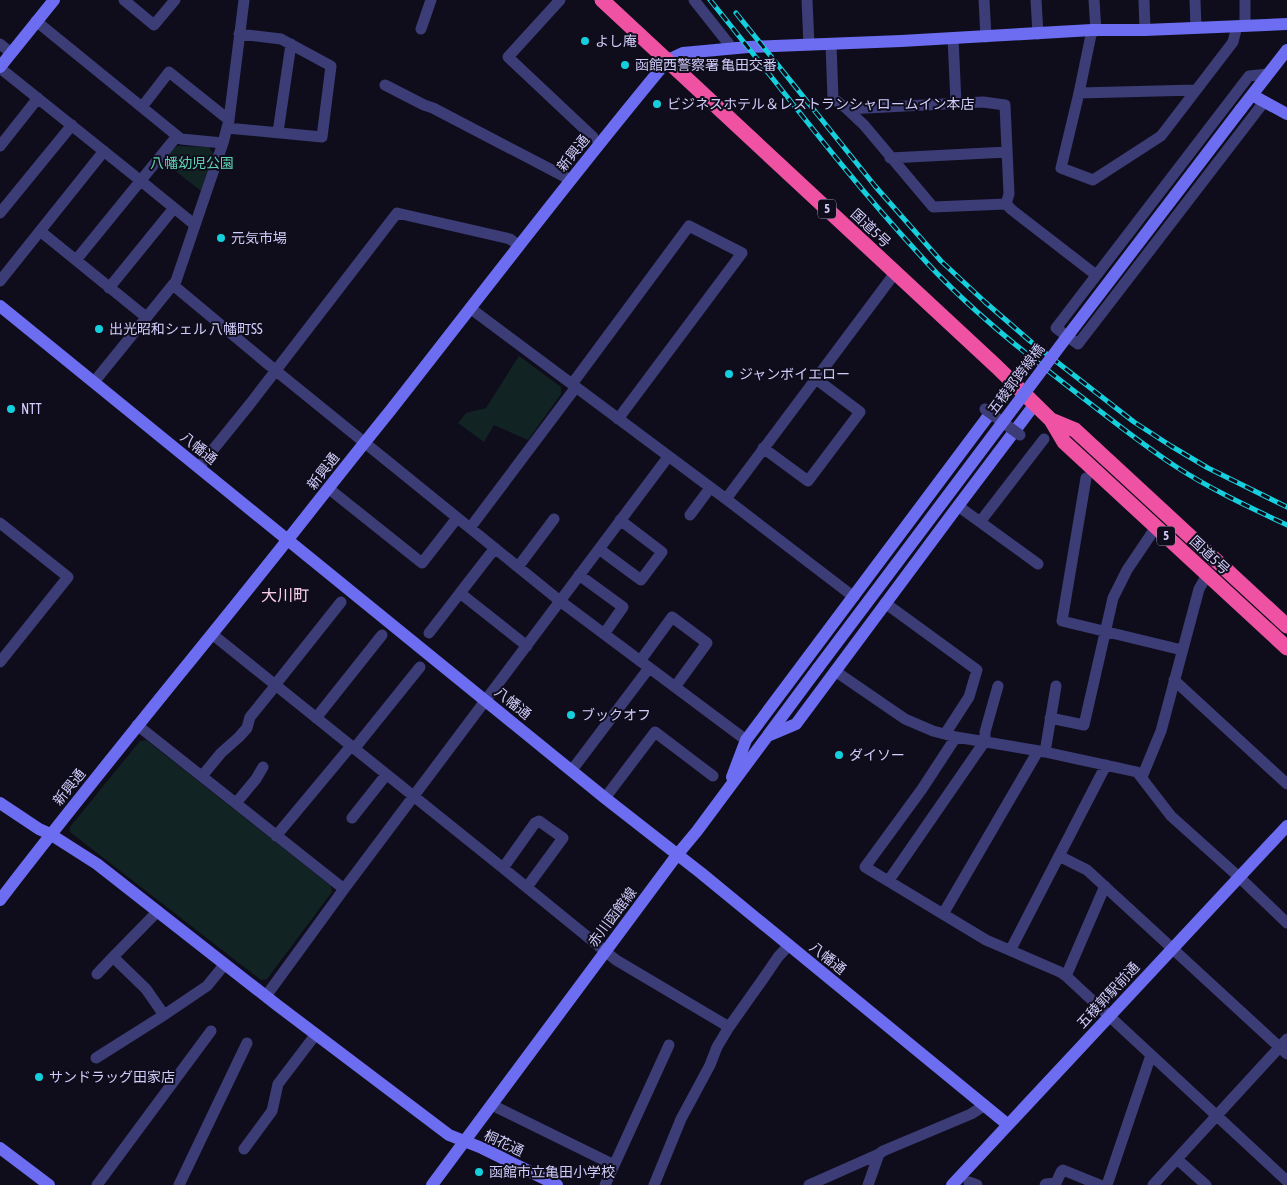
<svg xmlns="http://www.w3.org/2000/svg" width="1287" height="1185" viewBox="0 0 1287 1185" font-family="'Asap Condensed','Noto Sans JP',sans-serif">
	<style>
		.green { fill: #112423 }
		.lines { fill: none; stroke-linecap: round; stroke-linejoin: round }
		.street { stroke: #3c3c76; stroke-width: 11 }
		.secondary { stroke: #6c6df1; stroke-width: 12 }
		.highway { stroke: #ef52a2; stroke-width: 15 }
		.rail-casing { stroke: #15cfdd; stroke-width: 5 }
		.rail { stroke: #0f0d1b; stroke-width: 3; stroke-dasharray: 9; stroke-linecap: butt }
		.street-bridge { stroke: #3c3c76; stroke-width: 11 }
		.secondary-bridge { stroke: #6c6df1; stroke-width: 12 }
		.poi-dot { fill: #15cfdd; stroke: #0f0d1b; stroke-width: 2 }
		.labels { text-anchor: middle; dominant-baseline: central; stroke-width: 4; stroke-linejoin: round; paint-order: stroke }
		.shield { fill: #0f0d1b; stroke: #9693b7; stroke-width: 1 }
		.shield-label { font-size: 12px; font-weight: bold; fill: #d0ccfa }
		.poi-label { font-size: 14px; fill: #d0ccfa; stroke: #0f0d1b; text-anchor: start }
		.street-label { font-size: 14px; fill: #d0ccfa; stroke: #0f0d1b }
		.park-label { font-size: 14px; fill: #60d2b2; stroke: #0f0d1b }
		.quarter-label { font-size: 16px; fill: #faceeb; stroke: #0f0d1b }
	</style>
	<rect width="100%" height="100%" fill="#0f0d1b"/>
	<path class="green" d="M178 146 209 147 213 154 201 191 163 161 173 149Z
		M519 356 561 387V394L528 440 494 425 484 442 458 423 466 413 486 408Z
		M146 740 331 886 332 892 267 979 261 980 70 832V827L140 741Z"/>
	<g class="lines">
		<path class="street" d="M124 0 154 25 175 0
			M560 0 508 57 593 137
			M694 0 732 48
			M807 0 809 45
			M984 0 986 37
			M1036 0 1038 34
			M1094 0 1096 31
			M1144 0 1145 30
			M1195 0 1196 28
			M1245 0V26
			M36 21 181 139 223 143
			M421 29 431 0
			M1092 30 1079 93 1061 168 1093 180 1161 136 1233 42 1237 26
			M953 38 956 103
			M0 44 11 53
			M831 44 833 98 847 109 864 125 933 207 1006 204 1012 210 1096 275
			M0 68 141 181 195 225
			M385 85 424 105 433 108 571 180
			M1079 93 1196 90
			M1264 102 1078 344 1056 328 1249 76 1268 74
			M142 107 169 72 229 120
			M847 109 983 102 1005 105 1009 194 1006 204
			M227 128 322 137 331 66 281 39 239 34
			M278 132 291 44
			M0 146 38 98
			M890 158 1007 152
			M0 213 72 125
			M40 231 146 317
			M76 260 177 136
			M0 281 104 151
			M173 285 275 370 560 601 746 740
			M109 288 174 208
			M470 308 726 499 854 597
			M94 382 176 281 223 143 229 120 244 0
			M572 384 689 226 742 253 618 419
			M763 448 808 481 860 412 816 379
			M199 467 250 404 397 213 510 239 518 245
			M1086 478 1062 621 1182 650
			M328 488 422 563 457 518
			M726 499 895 273
			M958 506 1038 564
			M690 515 710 488
			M980 522 1044 439
			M0 523 68 577 0 662
			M470 528 576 387
			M495 548 460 593 527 646
			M599 549 641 580 662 552 620 520
			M518 567 554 519
			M579 575 623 607 604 634
			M885 603 977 670 969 697 945 734
			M429 633 460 593
			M212 634 503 868 616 960 729 1027
			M640 661 672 617 707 643 675 687
			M835 671 905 719 933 731 956 737 1045 752 1137 772 1171 816 1239 877 1287 923
			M1174 680 1287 784
			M275 685 341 602
			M316 718 382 635
			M1050 718 1084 725 1113 598 1127 570 1156 527
			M137 725 344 889
			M956 737 922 789 865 867 986 940 1060 972 1066 976 1287 1181
			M354 749 420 667
			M1045 752 1056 686
			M572 770 649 668
			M202 776 221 753 239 737 247 728 250 717 276 685
			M1142 777 1161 731 1199 589 1207 575
			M605 798 655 732 713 776
			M236 803 256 779 263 767
			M352 818 386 775
			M276 836 351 746
			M1059 856 1087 870 1287 1054
			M503 868 535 823 539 821 563 838 527 887
			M889 880 985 741V732L998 686
			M158 911 113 957 146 989 164 1015 207 986 225 964
			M943 914 1038 751
			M1011 949 1106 765
			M97 974 113 957
			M1066 976 1105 886
			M266 996 344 889 668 457
			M96 1058 164 1015
			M492 1105 614 1165
			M244 1149 272 1111 278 1084 316 1034
			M1177 1159 1206 1185
			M969 1182 977 1185
			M97 1185 211 1031
			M179 1185 247 1043
			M605 1185 669 1045
			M654 1185 681 1119 710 1065 717 1047 729 1027 763 979 778 957 789 945
			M809 1185 879 1154 883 1151 971 1114 985 1105
			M868 1185 879 1154
			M1045 1185 1046 1184 1056 1183 1061 1172 1063 1170 1100 1185
			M1107 1185 1151 1055
			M1153 1185 1287 1039"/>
		<path class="secondary" d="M0 67 54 0
			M1252 95 1287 114
			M1241 109 1287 50
			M0 306 605 798 701 873 1007 1124
			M770 735 796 724 958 506 1035 404
			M732 777 746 740 1013 383
			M0 803 39 829 50 834 97 864 277 1005 449 1135 482 1148 557 1185
			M0 900C94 777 193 659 289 538 323 495 356 453 390 411 482 294 572 175 668 60L683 53 748 47 901 41 1092 30H1145L1287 24
			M0 1148 49 1185
			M432 1185 677 855 697 831 818 668
			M952 1185 1287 826"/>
		<path class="highway" d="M602 0 997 367 1051 420 1064 442 1287 648
			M1051 420 1075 430 1287 626"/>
		<defs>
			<path id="rail" d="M710 0C779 85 845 174 919 254 967 308 1026 354 1083 398 1113 421 1143 445 1175 466 1210 489 1249 507 1287 525
				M736 13 875 186 941 261 985 302 1030 341 1134 422 1171 446 1208 468 1287 507"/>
		</defs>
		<use href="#rail" class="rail-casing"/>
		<use href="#rail" class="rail"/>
		<path class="street-bridge" d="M985 409 1020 435"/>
		<path class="secondary-bridge" d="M818 668 1066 338 1241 109"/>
	</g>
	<g class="poi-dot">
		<circle cx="585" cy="41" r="5"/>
		<circle cx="625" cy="65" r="5"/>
		<circle cx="657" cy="104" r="5"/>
		<circle cx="221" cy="238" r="5"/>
		<circle cx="99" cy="329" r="5"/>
		<circle cx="729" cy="374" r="5"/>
		<circle cx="11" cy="409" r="5"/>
		<circle cx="571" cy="715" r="5"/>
		<circle cx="839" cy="755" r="5"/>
		<circle cx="39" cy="1077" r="5"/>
		<circle cx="479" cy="1172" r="5"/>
	</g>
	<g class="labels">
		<g class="shield">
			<rect x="818" y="199.5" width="18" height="19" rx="4"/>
			<rect x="1157" y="526.5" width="18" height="19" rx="4"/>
		</g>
		<g class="shield-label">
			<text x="827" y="209">5</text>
			<text x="1166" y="536">5</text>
		</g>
		<g class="poi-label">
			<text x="595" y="41">よし庵</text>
			<text x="635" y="65">函館西警察署 亀田交番</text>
			<text x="667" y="104">ビジネスホテル＆レストランシャロームイン本店</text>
			<text x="231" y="238">元気市場</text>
			<text x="109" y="329">出光昭和シェル 八幡町SS</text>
			<text x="739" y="374">ジャンボイエロー</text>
			<text x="21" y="409">NTT</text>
			<text x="581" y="715">ブックオフ</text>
			<text x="849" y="755">ダイソー</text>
			<text x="49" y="1077">サンドラッグ田家店</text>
			<text x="489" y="1172">函館市立亀田小学校</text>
		</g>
		<g class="street-label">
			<text transform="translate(573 153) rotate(-51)">新興通</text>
			<text transform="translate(871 228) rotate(43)">国道5号</text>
			<text transform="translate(1016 379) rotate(-53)">五稜郭跨線橋</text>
			<text transform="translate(199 448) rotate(39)">八幡通</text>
			<text transform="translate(323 471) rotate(-52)">新興通</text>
			<text transform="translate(1210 555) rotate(43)">国道5号</text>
			<text transform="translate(513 703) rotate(39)">八幡通</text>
			<text transform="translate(69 787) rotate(-51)">新興通</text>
			<text transform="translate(612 917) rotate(-53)">赤川函館線</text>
			<text transform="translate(828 958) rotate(39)">八幡通</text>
			<text transform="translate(1108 995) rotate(-47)">五稜郭駅前通</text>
			<text transform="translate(504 1143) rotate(25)">桐花通</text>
		</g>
		<g class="park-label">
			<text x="192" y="163">八幡幼児公園</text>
		</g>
		<g class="quarter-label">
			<text x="285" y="595">大川町</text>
		</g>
	</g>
</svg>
